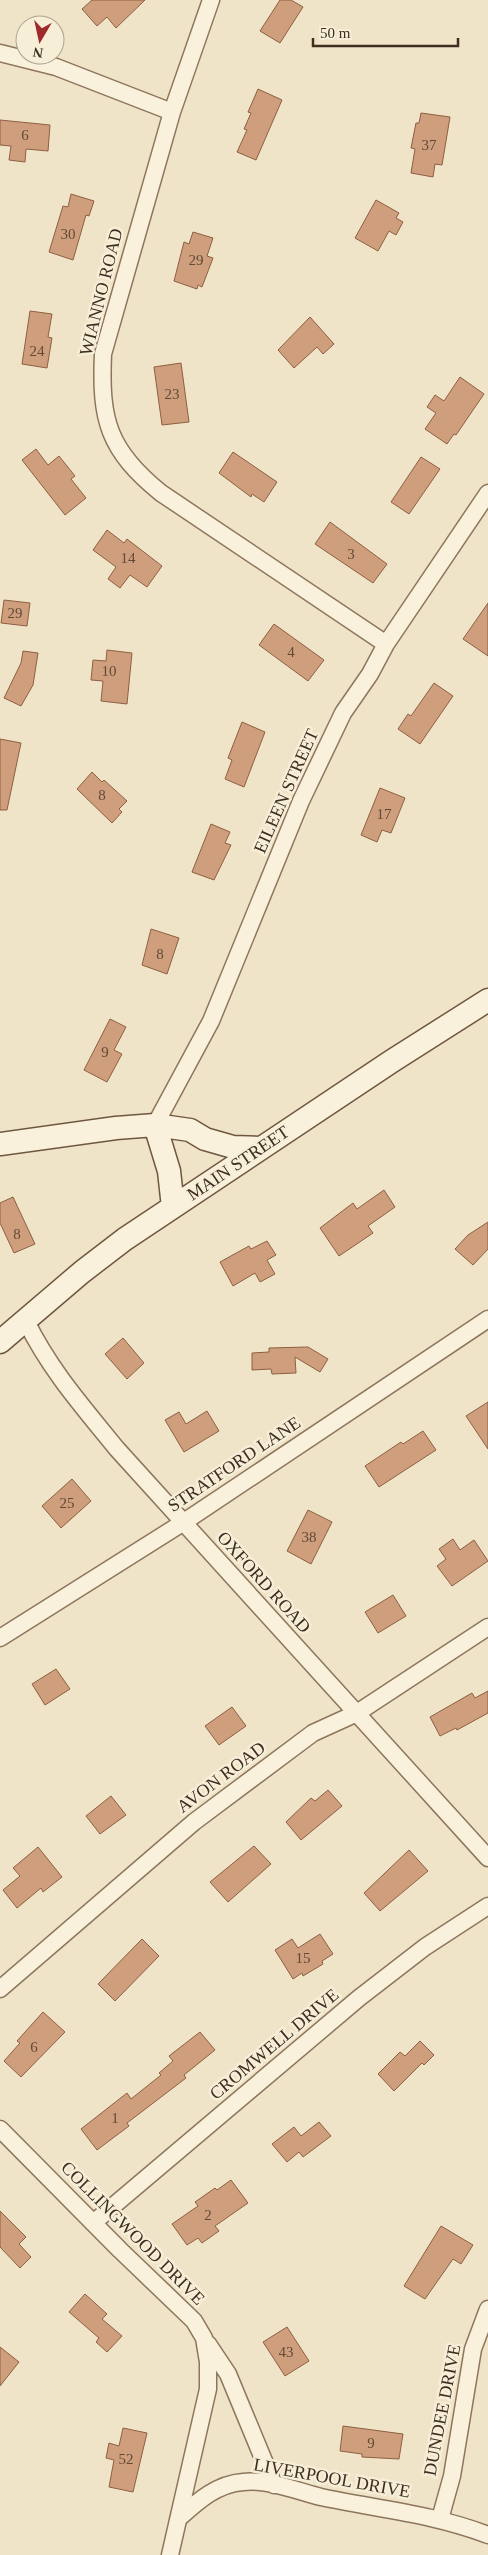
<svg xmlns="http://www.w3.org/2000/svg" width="488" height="2555" viewBox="0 0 488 2555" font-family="Georgia,serif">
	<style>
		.building { fill: #cf9f7d; stroke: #8d5f41 }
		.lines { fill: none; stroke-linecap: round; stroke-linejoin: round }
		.minor-casing { stroke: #8d765c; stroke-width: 19 }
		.secondary-casing { stroke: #6f573f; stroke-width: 25 }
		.minor { stroke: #faf1dc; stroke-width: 16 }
		.secondary { stroke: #faf1dc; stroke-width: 22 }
		.labels { text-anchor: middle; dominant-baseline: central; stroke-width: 5; stroke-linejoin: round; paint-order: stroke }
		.number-label { font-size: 15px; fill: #624a37 }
		.street-label { font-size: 18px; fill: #3d2e20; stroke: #f7eed8 }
	</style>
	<rect width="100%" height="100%" fill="#f0e4c8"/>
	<path class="building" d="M92 0H145L116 28 107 17 97 26 82 9Z
		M280 0H291L303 7 280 43 260 31Z
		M258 89 282 100 256 160 237 152 247 130 244 129 251 113 248 112Z
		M421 113 450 117 442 165 435 164 433 177 411 173 415 149 411 148 416 123H419Z
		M0 120 50 125 48 151 26 149 25 162 9 160 11 146 0 145Z
		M71 194 94 201 89 216 86 215 73 260 49 252 63 206 68 207Z
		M376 200 399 213 396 218 403 222 396 235 389 231 378 251 355 238Z
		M193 232 213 238 207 256 213 258 202 287 198 285 197 289 174 281 184 242 189 244Z
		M30 311 52 314 48 337 52 338 47 368 22 364Z
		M310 317 334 344 323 354 317 347 294 368 278 350Z
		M181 363 189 422 162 425 154 367Z
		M460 377 484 394 456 435 454 434 447 444 425 429 436 413 427 407 435 395 444 401Z
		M36 449 48 465 59 456 75 476 71 479 86 498 65 515 22 460Z
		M233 452 277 482 264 502 252 494 251 497 219 473Z
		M421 457 440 469 409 514 391 502Z
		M330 522 387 564 373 583 315 544Z
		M107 530 124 543 127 539 162 566 147 587 130 575 120 588 108 579 116 567 93 550Z
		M4 600 30 603 27 626 1 623Z
		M488 603V656L463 639Z
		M274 624 324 660 308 681 259 645Z
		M107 650 132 653 127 704 101 701 103 681 91 680 93 660 106 661Z
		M23 651 38 653 33 685 21 706 4 698 21 663Z
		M434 683 453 696 420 744 398 729 408 714 411 716Z
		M242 722 265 732 244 787 225 779 232 760 228 758Z
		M0 739 21 743 7 810H0Z
		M92 772 102 782 104 780 127 801 119 809 122 812 112 823 77 789Z
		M380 788 405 798 391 833 382 830 377 842 361 835Z
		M211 824 230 832 225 843 231 845 214 880 192 872Z
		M151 929 179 938 167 974 142 965Z
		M110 1019 126 1027 114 1050 122 1054 107 1082 84 1070Z
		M384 1190 395 1207 368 1226 373 1233 339 1256 320 1228 353 1203 357 1209Z
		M13 1197 35 1244 14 1253 0 1223V1203Z
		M488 1222V1249L473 1265 455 1249 468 1235Z
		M267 1241 276 1255 267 1260 275 1274 260 1282 255 1273 233 1286 220 1262 249 1246 251 1249Z
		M123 1338 144 1363 127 1379 105 1354Z
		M308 1347 328 1359 320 1372 295 1357 296 1373 272 1374 271 1369 252 1370V1353L269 1352V1348Z
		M488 1402V1449L466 1416Z
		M207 1411 219 1431 184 1452 165 1420 179 1412 186 1424Z
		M423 1431 436 1450 379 1487 365 1466 401 1442 403 1444Z
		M72 1479 91 1501 61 1528 42 1506Z
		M308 1510 332 1522 311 1564 287 1551Z
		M453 1539 460 1550 474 1540 488 1561 452 1586 437 1566 446 1559 439 1549Z
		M393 1595 406 1616 378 1633 365 1612Z
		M56 1669 70 1689 45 1705 32 1684Z
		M488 1691V1713L457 1730 456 1728 440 1736 430 1717 472 1693 475 1698Z
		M232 1707 246 1726 219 1745 205 1726Z
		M328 1790 342 1806 301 1840 286 1822 311 1798 315 1801Z
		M111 1796 126 1815 100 1834 86 1816Z
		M254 1846 271 1864 228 1902 210 1882Z
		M38 1847 62 1877 43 1892 41 1888 17 1908 3 1890 20 1876 13 1868Z
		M409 1850 428 1871 380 1911 364 1893Z
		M320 1934 333 1954 322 1961 323 1964 303 1976 302 1973 293 1979 275 1950 292 1939 298 1948Z
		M142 1939 159 1956 115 2001 98 1984Z
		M43 2012 65 2032 21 2077 4 2061 20 2043 17 2041Z
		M200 2032 215 2050 184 2075 186 2078 127 2123 129 2126 97 2150 81 2129 127 2093 131 2099 161 2075 159 2073 173 2061 169 2056Z
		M420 2041 434 2055 424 2065 422 2063 394 2091 378 2074 400 2052 405 2056Z
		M319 2122 331 2136 303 2157 299 2152 287 2162 272 2144 294 2127 301 2136Z
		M231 2180 248 2203 215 2226 219 2231 202 2243 198 2238 187 2245 172 2224 198 2206 195 2202 215 2188 217 2190Z
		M0 2211 26 2237 19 2244 31 2257 20 2268 0 2247Z
		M441 2226 473 2245 461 2264 453 2259 425 2299 404 2286Z
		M85 2294 107 2314 102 2319 122 2336 107 2352 96 2342 99 2338 69 2312Z
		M287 2327 309 2361 285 2376 263 2342Z
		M0 2347 19 2362 0 2386Z
		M343 2426 403 2434 399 2459 362 2457V2454L340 2451Z
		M123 2428 147 2433 133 2492 109 2487 114 2460 106 2458 109 2443 119 2446Z"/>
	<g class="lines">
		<defs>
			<path id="minor" d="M211 0 172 112 103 354C100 420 108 450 161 493L386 644
				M0 53 56 67 172 112
				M155 1125 211 1021 301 801 343 713 370 674 386 644 488 493
				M26 1321C50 1370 83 1407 117 1449L488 1858
				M0 1638 184 1522 488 1319
				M0 1989 194 1822 313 1733 357 1713 488 1627
				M0 2129 120 2250 194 2321 204 2338 208 2362V2389L170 2555
				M93 2223 359 1998 425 1947 488 1906
				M208 2344 228 2374 274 2485
				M178 2519C197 2502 216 2484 243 2482 268 2479 297 2491 321 2497 377 2509 434 2514 488 2535
				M440 2519 452 2476 473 2349 488 2309"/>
			<path id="secondary" d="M155 1125 169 1171 173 1207
				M0 1144 116 1128 155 1125 190 1130 205 1139 233 1147 261 1148
				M0 1342 82 1272 125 1239 392 1061 488 1000"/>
		</defs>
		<use href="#minor" class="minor-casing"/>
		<use href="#secondary" class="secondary-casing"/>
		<use href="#minor" class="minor"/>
		<use href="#secondary" class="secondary"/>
	</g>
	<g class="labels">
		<g class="number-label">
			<text x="25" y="135">6</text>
			<text x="429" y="145">37</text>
			<text x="68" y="234">30</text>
			<text x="196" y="260">29</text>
			<text x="37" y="351">24</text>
			<text x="172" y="394">23</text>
			<text x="351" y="554">3</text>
			<text x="128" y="558">14</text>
			<text x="15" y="613">29</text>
			<text x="291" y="652">4</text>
			<text x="109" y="671">10</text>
			<text x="102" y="795">8</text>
			<text x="384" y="814">17</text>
			<text x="160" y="954">8</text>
			<text x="105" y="1052">9</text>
			<text x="17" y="1234">8</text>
			<text x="67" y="1503">25</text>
			<text x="309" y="1537">38</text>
			<text x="303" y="1958">15</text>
			<text x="34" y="2047">6</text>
			<text x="115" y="2118">1</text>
			<text x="208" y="2215">2</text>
			<text x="286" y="2352">43</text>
			<text x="371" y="2443">9</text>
			<text x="126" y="2459">52</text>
		</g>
		<g class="street-label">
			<text transform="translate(101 292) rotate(-76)">WIANNO ROAD</text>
			<text transform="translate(286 791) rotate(-66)">EILEEN STREET</text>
			<text transform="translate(238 1163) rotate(-34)">MAIN STREET</text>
			<text transform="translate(234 1464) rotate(-34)">STRATFORD LANE</text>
			<text transform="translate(264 1582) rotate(48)">OXFORD ROAD</text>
			<text transform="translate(221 1777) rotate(-37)">AVON ROAD</text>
			<text transform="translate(274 2044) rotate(-40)">CROMWELL DRIVE</text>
			<text transform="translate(133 2233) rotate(45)">COLLINGWOOD DRIVE</text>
			<text transform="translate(442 2410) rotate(-79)">DUNDEE DRIVE</text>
			<text transform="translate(332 2478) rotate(10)">LIVERPOOL DRIVE</text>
		</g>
	</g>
	<g transform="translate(40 40) rotate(189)"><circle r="24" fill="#f7eed8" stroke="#ada18e"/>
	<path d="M0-4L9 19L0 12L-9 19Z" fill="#9e2a2b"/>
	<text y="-8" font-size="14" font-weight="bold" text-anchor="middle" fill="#3d2e20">N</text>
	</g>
	<path d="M313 38v8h145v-8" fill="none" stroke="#3d2e20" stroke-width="2.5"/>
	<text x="320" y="38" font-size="15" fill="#3d2e20" stroke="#f7eed8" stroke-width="4" paint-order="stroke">50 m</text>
</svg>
